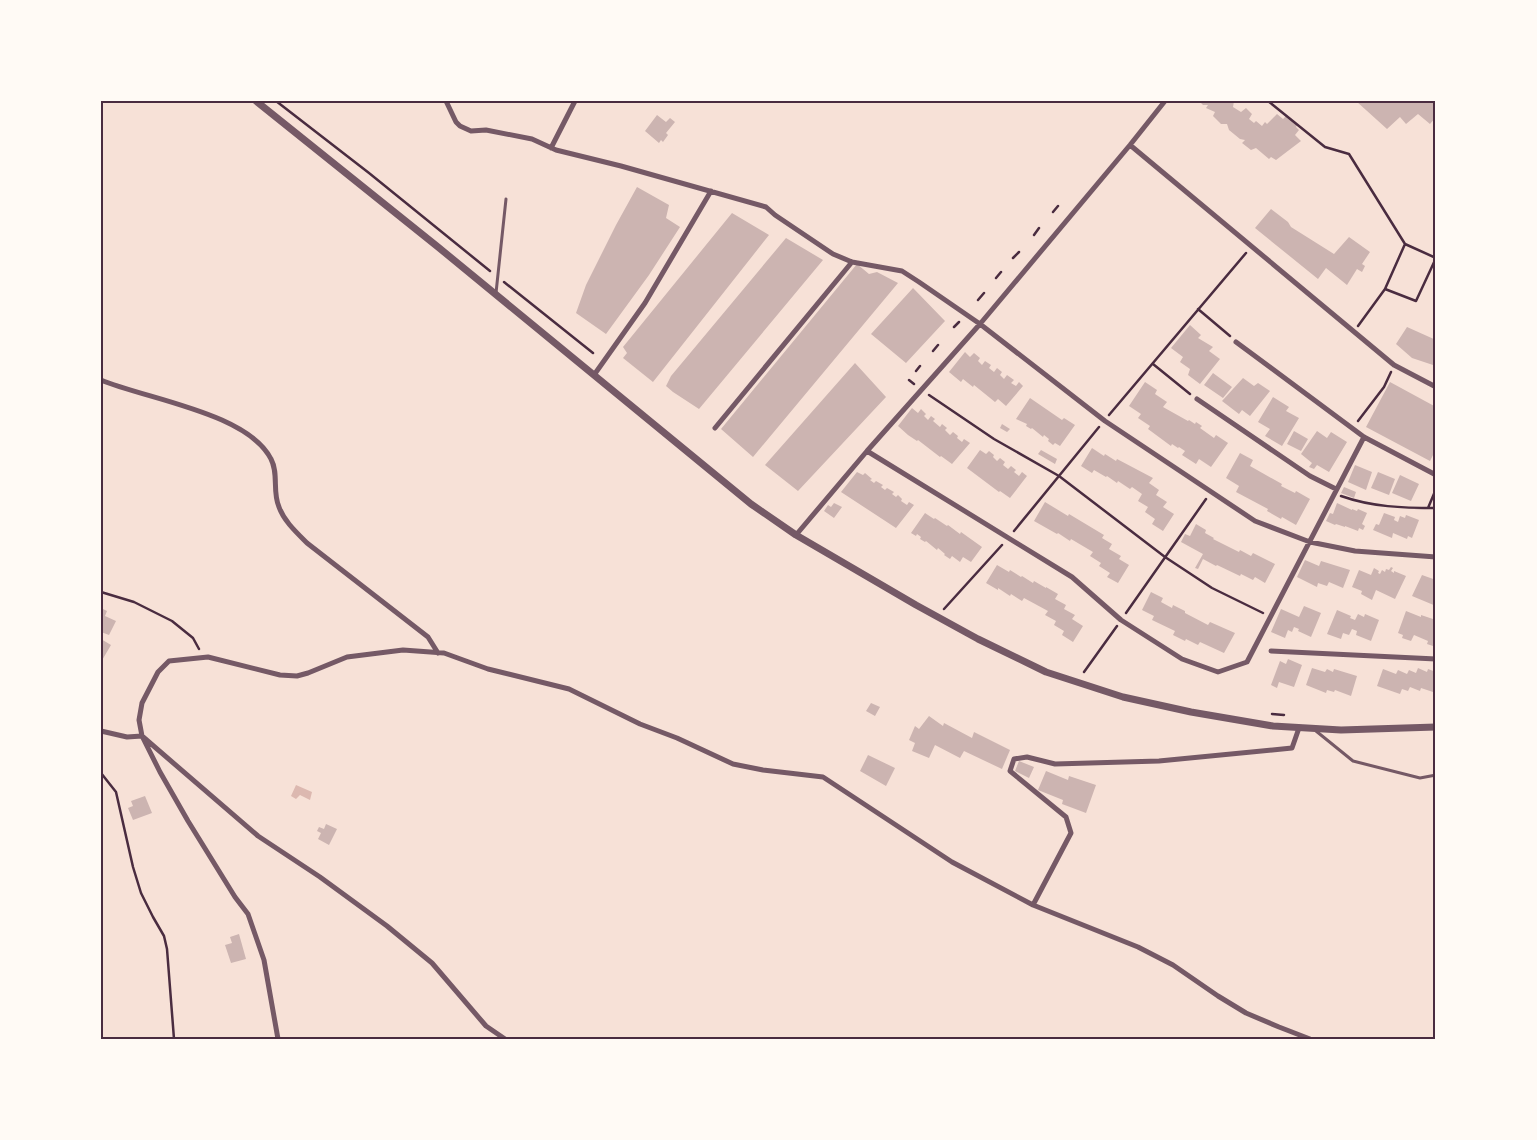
<svg xmlns="http://www.w3.org/2000/svg" width="1537" height="1140" viewBox="0 0 1537 1140" font-family="'Zilla Slab',serif">
	<style>
		.water { fill: #dcb8b0 }
		.building { fill: #ccb4b1 }
		.lines { fill: none; stroke-linecap: round; stroke-linejoin: round }
		.path { stroke: #4a2c40; stroke-width: 2.5 }
		.service { stroke: #755966; stroke-width: 3 }
		.minor { stroke: #755966; stroke-width: 5 }
		.tertiary { stroke: #755966; stroke-width: 7 }
		.neatline { fill: none; stroke: #4a2c40; stroke-width: 2 }
	</style>
	<rect width="100%" height="100%" fill="#f7e1d7"/>
	<path class="water" d="M296 785 312 792 310 800 300 795 296 799 291 796Z"/>
	<path class="building" d="M1199 101H1234L1233 107 1241 112 1246 108 1252 114 1249 119 1254 123 1256 121 1262 126 1265 122 1267 124 1277 114 1283 119 1286 116 1297 125 1296 127 1299 130 1295 135 1301 141 1276 160 1271 157 1269 159 1256 148 1251 150 1242 143 1245 140 1240 139 1229 130 1227 124H1221L1213 116 1215 112 1206 108 1208 105H1203Z
		M1356 101H1436V117L1430 124 1418 114 1406 124 1400 117 1387 129Z
		M657 115 666 122 670 118 675 122 666 133 668 135 663 142 661 140 659 143 645 131Z
		M637 187 669 205 666 218 680 227 649 275 606 334 576 313 586 285 616 225Z
		M1271 209 1288 222 1291 227 1334 254 1349 237 1370 252 1362 264 1365 266 1362 272 1357 269 1347 285 1326 268 1318 279 1255 228Z
		M732 213 769 235 653 382 623 358 627 353 623 347Z
		M786 238 823 260 699 409 673 392 666 386 671 376Z
		M857 264 869 274 877 272 898 283 753 457 721 429Z
		M913 288 945 321 906 363 871 334Z
		M1190 325 1201 335 1198 338 1213 347 1209 351 1220 359 1200 384 1188 375 1190 369 1180 362 1183 357 1171 348Z
		M1407 327 1436 340V366L1412 358 1396 344Z
		M965 352 970 357 974 353 980 358 978 361 982 365 985 361 991 365 989 368 994 372 997 368 1002 372 1000 375 1004 379 1007 375 1014 380 1011 383 1016 386 1019 382 1023 386 1006 406 998 399 995 402 974 385 973 387 963 379 961 382 949 372Z
		M855 363 886 397 798 491 765 465Z
		M1213 373 1232 387 1223 398 1204 385Z
		M1243 378 1254 386 1258 383 1270 391 1250 416 1242 410 1239 414 1222 401Z
		M1145 382 1157 390 1155 394 1167 402 1163 407 1188 421 1189 420 1195 424 1196 422 1202 426 1200 428 1214 438 1216 435 1228 443 1211 467 1199 459 1196 464 1182 455 1185 451 1179 447 1178 448 1172 444 1171 446 1148 429 1150 426 1138 418 1141 414 1129 406Z
		M1390 382 1436 407V449L1430 461 1366 427Z
		M1273 397 1289 407 1286 411 1299 418 1282 446 1265 436 1270 429 1258 422Z
		M1030 398 1062 420 1064 418 1075 425 1060 446 1055 443 1053 445 1048 441 1049 439 1044 435 1043 437 1032 428 1031 429 1026 426 1027 424 1016 419Z
		M912 408 918 413 921 409 926 414 924 416 928 420 931 416 935 419 933 421 940 427 942 424 947 428 945 430 950 435 953 432 958 436 957 438 962 442 964 439 970 443 952 464 941 456 940 457 918 440 917 441 908 435 898 426Z
		M1002 424 1010 429 1007 432 1000 428Z
		M1294 431 1308 439 1301 451 1287 444Z
		M1317 431 1327 438 1331 432 1347 442 1329 472 1317 465 1314 469 1309 467 1312 463 1301 454Z
		M1092 448 1104 456 1105 454 1116 461 1117 459 1153 478 1149 483 1159 490 1156 495 1167 502 1163 507 1174 514 1163 531 1152 524 1155 519 1145 512 1148 507 1138 501 1142 494 1132 487 1130 489 1118 481 1117 483 1107 476 1106 477 1094 470 1092 473 1081 466Z
		M980 450 986 454 989 451 994 455 993 457 997 461 1000 458 1005 462 1003 465 1008 469 1011 466 1016 470 1014 472 1019 476 1022 472 1027 476 1010 498 1000 491 999 492 967 468Z
		M1041 450 1057 459 1055 464 1038 454Z
		M1240 453 1253 460 1250 466 1282 484 1281 486 1295 493 1296 491 1310 499 1296 525 1282 517 1281 519 1267 511 1268 509 1236 492 1239 486 1226 478Z
		M1355 465 1372 472 1366 490 1348 482Z
		M857 472 863 475 865 473 872 479 870 480 874 483 876 481 883 485 881 487 885 490 887 488 894 492 892 494 896 497 898 495 902 499 901 501 907 505 909 502 914 505 896 528 841 492Z
		M1378 472 1395 479 1389 495 1371 488Z
		M1400 475 1419 484 1411 501 1392 493Z
		M1344 487 1356 492 1354 498 1341 493Z
		M1045 502 1068 516 1069 514 1104 535 1102 538 1112 544 1109 549 1121 556 1119 559 1129 565 1118 583 1107 577 1110 573 1099 566 1101 563 1090 556 1093 552 1071 539 1070 541 1058 533 1057 534 1034 521Z
		M834 503 842 507 834 518 824 511 828 505 831 507Z
		M1337 503 1352 510V509L1357 511 1358 509 1367 513 1362 524 1365 526 1363 530 1359 528 1358 531 1345 526V527L1336 524 1335 525 1326 521 1330 513 1333 514Z
		M925 513 934 519 935 518 947 526 948 525 960 534 961 532 982 547 971 562 963 557 960 562 952 556 950 559 944 555 945 554 938 548 937 550 926 541 925 542 920 539 921 537 917 534 916 536 911 533Z
		M1384 513 1395 517 1394 520 1398 522 1400 516 1405 518 1406 515 1419 520 1412 538 1408 536 1407 539 1393 533 1392 538 1373 530 1376 524 1379 525Z
		M1196 524 1206 530 1205 533 1214 538 1213 539 1239 552 1240 550 1251 556 1253 553 1275 564 1265 583 1255 577 1253 580 1241 574 1240 576 1217 565 1216 566 1203 559 1198 569 1195 568 1203 554 1181 542 1185 534 1190 536Z
		M1305 560 1319 566 1321 561 1350 570 1343 588 1329 582 1327 586 1318 583 1317 587 1297 577Z
		M997 565 1009 572 1010 570 1021 577 1022 576 1033 583 1034 581 1046 588V587L1058 594 1055 599 1066 605 1064 609 1075 615 1072 619 1083 626 1073 642 1062 635 1064 631 1054 625 1056 621 1045 615 1048 611 1024 598 1022 601 1011 594 1010 596 998 588V590L986 583Z
		M1391 567 1393 568 1391 571 1394 573V571L1406 576 1395 599 1376 590 1372 600 1361 594 1362 591 1352 587 1359 570 1371 575 1374 568 1379 571 1378 573 1380 574 1382 570 1385 572 1386 569 1389 570Z
		M1422 575 1436 580V606L1412 596Z
		M1151 592 1163 598 1161 602 1172 608 1173 605 1185 611V613L1208 625 1210 622 1235 633 1224 653 1200 642 1198 645 1186 639 1185 641 1173 635 1175 631 1152 620 1154 616 1142 610Z
		M1304 606 1321 613 1311 637 1298 631 1299 629 1294 627 1292 632 1288 630 1285 638 1271 632 1281 609 1299 617Z
		M101 608 107 611 105 616 116 621 109 635 101 632Z
		M1337 610 1351 616 1350 618 1355 620 1358 614 1364 617 1365 614 1379 620 1371 641 1356 635 1357 631 1352 629 1349 635 1343 633 1341 639 1327 634Z
		M1406 611 1421 617V615L1436 620V639L1433 646 1427 644 1428 641 1414 635 1411 641 1402 638 1403 635 1398 633Z
		M101 639 111 645 101 662Z
		M1288 659 1302 665 1294 687 1279 682 1277 688 1271 685 1280 661 1286 664Z
		M1312 668 1325 672 1327 669 1333 672 1334 669 1357 676 1351 696 1335 690 1334 692 1327 690 1326 693 1306 685Z
		M1418 668 1427 672 1428 669 1436 672V693L1421 688 1420 691 1410 687 1408 691 1402 689 1400 694 1377 686 1383 669 1396 674 1398 670 1407 674 1409 670 1416 673Z
		M871 703 880 707 875 716 866 711Z
		M929 716 943 726 944 723 972 738 974 732 1010 750 1002 769 964 751 960 758 935 745 929 758 912 751 915 743 909 740 915 726 919 729Z
		M868 755 895 768 886 786 860 771Z
		M1019 761 1034 767 1029 778 1015 771Z
		M1046 771 1068 780 1069 776 1096 785 1086 813 1062 804 1063 800 1038 790Z
		M145 796 152 813 133 820 128 808 133 806 131 801Z
		M326 824 337 829 329 845 318 839 321 833 317 831 319 827 324 829Z
		M239 934 246 959 231 963 225 945 232 943 230 937Z"/>
	<g class="lines">
		<path class="path" d="M276 101 369 173 490 271
			M1268 101 1325 147 1349 154 1405 244
			M1053 212 1058 206
			M1034 235 1039 228
			M1013 258 1019 252
			M996 278 1001 272
			M504 282 593 353
			M1385 289 1405 244 1436 258
			M978 300 984 293
			M1198 309 1230 336
			M1358 326 1385 289 1416 301 1436 258
			M954 327 959 322
			M933 351 938 345
			M1153 364 1190 394
			M916 371 920 366
			M909 380 914 384
			M929 395 994 439 1059 476 1165 557 1212 588 1263 613
			M1109 415 1246 253
			M1358 421 1384 387 1391 372
			M1341 496C1372 507 1403 508 1436 508
			M1428 508 1436 489
			M1014 531 1099 427
			M101 592 134 602 172 621 193 638 199 649
			M944 609 1002 545
			M1126 613 1206 499
			M1084 672 1117 626
			M1272 714 1284 715
			M101 773 116 792 133 867 141 893 153 917 164 936 167 949 174 1039"/>
		<path class="service" d="M496 293 506 199
			M1316 731 1353 761 1420 778 1436 775"/>
		<path class="minor" d="M446 101 456 122 460 126 471 131 486 130 532 139 556 150 621 166 766 207 775 215 833 254 852 262 902 271 919 282 980 324 1105 421 1255 521 1310 542 1355 551 1436 557
			M1130 145 1394 365 1436 387
			M551 148 575 101
			M1236 342 1364 437 1436 475
			M594 375 645 303 711 191
			M101 380C146 399 248 413 271 459 279 474 272 491 279 507 284 521 296 532 307 543L428 637 438 653
			M1197 399 1310 476 1336 489
			M715 428 852 262
			M867 451 1072 577 1121 620 1182 659 1218 672 1247 662 1364 437
			M796 535 867 451 980 324 1130 145 1165 101
			M1271 651 1436 659
			M101 731 127 737 142 736 258 836 320 877 387 926 432 963 486 1026 505 1039
			M1033 905 1071 833 1066 817 1010 771 1014 759 1027 757 1055 764 1159 761 1292 748 1299 728
			M278 1039 264 960 248 914 235 897 188 821 160 772 142 736 139 720 142 703 158 672 169 661 208 657 280 675 297 676 308 673 347 657 403 650 444 653 488 669 569 689 640 724 677 738 733 764 763 770 823 777 952 862 1033 905 1138 947 1173 965 1218 996 1246 1013 1279 1027 1310 1039"/>
		<path class="tertiary" d="M256 101 438 247 751 504 796 535 916 605 978 639 1046 672 1123 697 1191 712 1273 726 1341 730 1436 727"/>
	</g>
	<rect width="1537" height="1140" fill="none" stroke="#fffaf5" stroke-width="205"/>
	<rect x="102" y="102" width="1332" height="936" class="neatline"/>
</svg>
